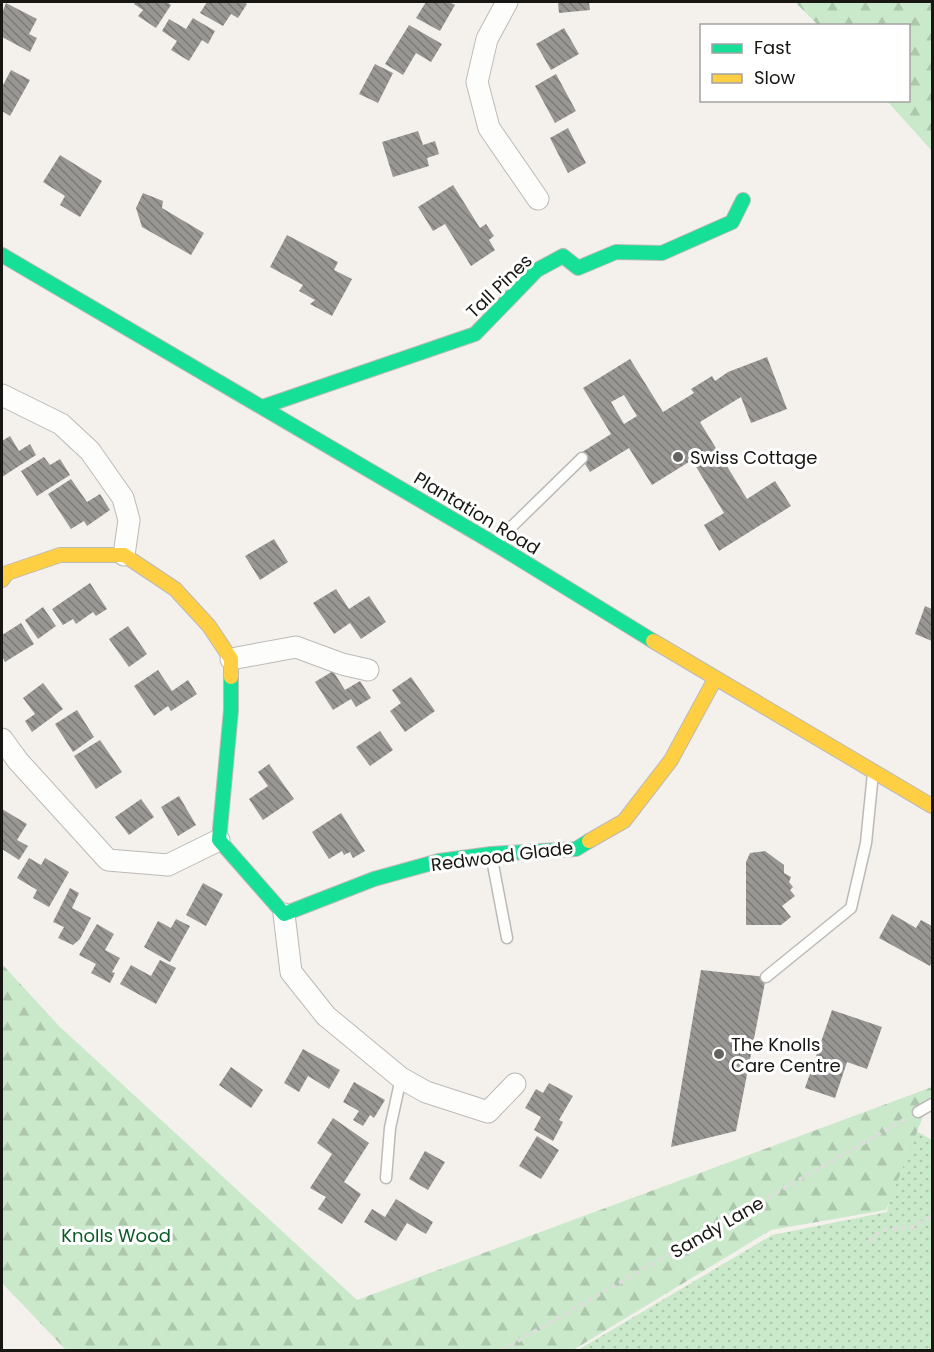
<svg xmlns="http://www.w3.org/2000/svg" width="934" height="1352" viewBox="0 0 934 1352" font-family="Poppins,sans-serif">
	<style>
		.grass { fill: url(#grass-dots) }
		.forest { fill: url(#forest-firs) }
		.building { fill: url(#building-back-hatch); fill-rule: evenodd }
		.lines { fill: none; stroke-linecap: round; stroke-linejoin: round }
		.lane-casing { stroke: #bcbab7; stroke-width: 13 }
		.street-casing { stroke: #bcbab7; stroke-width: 23 }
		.fast-casing { stroke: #bcbab7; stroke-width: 16 }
		.slow-casing { stroke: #bcbab7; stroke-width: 16 }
		.path { stroke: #dfdddc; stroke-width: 4; stroke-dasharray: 4.5 4.5; stroke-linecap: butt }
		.lane { stroke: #fdfdfc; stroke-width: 10 }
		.street { stroke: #fdfdfc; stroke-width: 21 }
		.fast { stroke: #16e098; stroke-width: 14 }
		.slow { stroke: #ffcf43; stroke-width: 14 }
		.poi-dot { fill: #64635f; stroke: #fff; stroke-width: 2 }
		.labels { text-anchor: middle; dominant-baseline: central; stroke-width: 6; stroke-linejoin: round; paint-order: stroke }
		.street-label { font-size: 18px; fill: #171613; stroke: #fff }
		.poi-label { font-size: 18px; fill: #171613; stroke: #fff; text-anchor: start }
		.park-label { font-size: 18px; fill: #085b24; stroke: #fff }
	</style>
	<defs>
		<pattern id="grass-dots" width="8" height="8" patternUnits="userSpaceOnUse" patternTransform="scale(1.5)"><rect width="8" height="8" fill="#cae9cb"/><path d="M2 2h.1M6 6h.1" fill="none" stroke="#adc7ad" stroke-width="1.8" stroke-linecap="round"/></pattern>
		<pattern id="forest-firs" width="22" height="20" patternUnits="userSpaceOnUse" patternTransform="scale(1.5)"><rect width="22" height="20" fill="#cae9cb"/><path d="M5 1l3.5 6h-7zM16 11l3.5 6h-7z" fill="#adc7ad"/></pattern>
		<pattern id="building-back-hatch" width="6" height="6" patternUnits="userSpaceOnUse" patternTransform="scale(1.5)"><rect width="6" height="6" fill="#999794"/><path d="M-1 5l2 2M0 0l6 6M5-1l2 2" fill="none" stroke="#7c7a78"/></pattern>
	</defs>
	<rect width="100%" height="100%" fill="#f4f1ed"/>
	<path class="grass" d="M906 1125 932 1140V1350H578L772 1235 887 1212Z"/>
	<path class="forest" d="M795 2H932V151L887 101 908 100V26L818 25Z
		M2 964 59 1026 357 1300 932 1087V1094L886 1210 771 1230 573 1350H66L2 1283Z"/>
	<path class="building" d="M135 2H167L171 5 156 28 138 16 143 10 134 4Z
		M207 2H243L247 4 238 18 231 14 223 26 200 13Z
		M426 2H449L455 5 440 31 416 18Z
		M558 2H589L590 10 559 13Z
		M6 3 37 19 29 34 37 38 30 52 2 37V13Z
		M193 18 215 31 208 44 202 40 189 61 171 50 177 41 162 31 169 19 186 29Z
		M409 25 442 44 431 62 416 53 403 75 385 64Z
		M564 28 579 54 551 70 536 44Z
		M375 64 393 73 378 103 359 94Z
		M11 70 30 80 10 116 2 111V87Z
		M556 74 576 111 555 123 535 86Z
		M568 128 586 163 568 173 550 138Z
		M418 131 423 145 435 141 439 154 427 158 429 166 393 177 382 142Z
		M60 155 102 181 80 217 60 205 65 196 43 182Z
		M453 185 480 228 486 224 494 236 489 240 495 250 471 266 445 224 433 231 418 207Z
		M143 193 163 201 162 208 204 233 191 255 142 227 136 208Z
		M287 235 338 262 334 270 352 279 332 316 310 304 315 300 299 291 303 285 270 267Z
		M767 357 787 409 751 423 741 397 700 422 747 499 775 481 791 506 719 551 704 525 724 513 692 460 652 485 629 448 590 472 579 454 611 434 583 388 630 359 663 412 694 393 691 389 712 376 715 381 728 372ZM624 395 637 416 624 424 611 402Z
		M10 436 19 451 30 444 36 455 2 477V441Z
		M44 457 50 465 60 459 70 475 37 496 21 471Z
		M71 479 87 502 100 494 110 510 87 526 84 521 71 529 48 494Z
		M274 539 288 562 260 580 245 556Z
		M90 583 107 609 96 616 93 612 76 624 73 619 63 625 52 609Z
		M336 589 349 609 369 596 386 622 361 639 350 623 334 634 313 603Z
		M925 606 932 609V641L915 634Z
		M43 607 56 626 38 639 25 620Z
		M21 623 34 644 5 662 2 656V635Z
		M128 626 147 654 129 667 109 639Z
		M158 670 172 691 188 680 197 694 171 711 168 706 154 716 134 686Z
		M333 671 345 690 360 681 371 698 356 707 351 699 333 710 315 682Z
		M411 677 435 711 405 732 390 711 401 703 392 690Z
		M43 683 63 709 32 732 25 721 35 714 23 698Z
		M77 710 94 737 73 752 55 724Z
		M380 731 393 750 370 766 356 747Z
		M100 740 122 772 96 789 74 756Z
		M269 764 294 799 263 820 249 799 268 786 258 772Z
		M179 796 196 825 178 836 161 807Z
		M141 799 154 817 129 835 115 817Z
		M2 809 27 824 17 840 28 846 19 860 2 849Z
		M341 813 365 851 353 858 350 852 344 855 342 851 329 859 312 832Z
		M765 851 784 865V873L791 877 789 882 793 887 790 890 795 896 782 906 791 917 781 925H746V862L750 853Z
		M29 858 41 865 45 858 69 872 49 907 33 898 37 890 17 878Z
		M203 883 223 894 206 926 186 915Z
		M70 888 79 893 72 908 91 918 80 939 73 945 58 938 64 927 53 922Z
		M892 914 916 928 921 920 932 926V961L930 966 879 938Z
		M176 919 190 926 170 962 144 947 158 921 171 928Z
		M97 924 114 934 105 950 120 958 112 972 115 973 110 983 91 973 96 964 79 955Z
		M160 960 176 968 156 1004 120 984 131 965 151 976Z
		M701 970 766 977 736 1131 671 1147Z
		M832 1010 882 1027 867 1069 847 1062 835 1098 805 1088Z
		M303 1049 340 1070 329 1089 308 1076 299 1092 284 1083Z
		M231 1067 263 1090 251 1108 219 1085Z
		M354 1082 385 1100 374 1118 370 1115 363 1126 353 1120 359 1111 343 1102Z
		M549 1083 573 1096 559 1120 563 1122 553 1141 534 1130 541 1117 525 1108 536 1089 543 1093Z
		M333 1118 369 1143 344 1182 361 1194 342 1224 318 1209 326 1197 310 1188 332 1154 317 1143Z
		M537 1136 559 1150 541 1179 519 1166Z
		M425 1151 445 1162 428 1190 409 1179Z
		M396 1199 433 1222 426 1234 407 1223 396 1241 364 1222 372 1209 385 1217Z"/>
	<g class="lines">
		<defs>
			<path id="lane" d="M496 542 582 458
				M491 854 507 938
				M766 977 851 908 866 843 873 773
				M918 1112 932 1104
				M386 1178 390 1128 401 1078"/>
			<path id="street" d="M507 2 487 39 477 82 489 128 538 199
				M2 395 61 424 90 451 123 498 129 520 124 555
				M231 659 296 647 342 664 368 670
				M2 739 18 761 108 860 168 865 219 840
				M284 914 291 972 326 1016 401 1078 426 1092 488 1112 515 1084"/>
			<path id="fast" d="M2 255 495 544 653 641
				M262 407 475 334 537 270 563 256 578 268 616 252 662 253 732 222 743 200
				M231 677V710L219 840 284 914 374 879 439 861 491 854 576 849 589 841"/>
			<path id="slow" d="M2 580 7 573 60 555H124L175 589 209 626 231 659V677
				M653 641 932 806
				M589 841 624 821 671 760 715 679"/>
		</defs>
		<use href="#lane" class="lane-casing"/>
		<use href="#street" class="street-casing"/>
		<use href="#fast" class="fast-casing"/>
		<use href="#slow" class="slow-casing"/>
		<path class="path" d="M869 1241 883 1230 913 1227 932 1216
			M502 1350 907 1118"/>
		<use href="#lane" class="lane"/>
		<use href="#street" class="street"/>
		<use href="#fast" class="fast"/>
		<use href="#slow" class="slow"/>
	</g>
	<g class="poi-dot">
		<circle cx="678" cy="457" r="6"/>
		<circle cx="719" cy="1054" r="6"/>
	</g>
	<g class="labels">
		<g class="street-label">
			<text transform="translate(499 286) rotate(-44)">Tall Pines</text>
			<text transform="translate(477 513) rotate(31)">Plantation Road</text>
			<text transform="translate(502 856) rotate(-7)">Redwood Glade</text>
			<text transform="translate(717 1227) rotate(-30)">Sandy Lane</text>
		</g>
		<g class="poi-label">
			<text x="690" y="457">Swiss Cottage</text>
			<text x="731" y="1044">The Knolls<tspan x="731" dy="21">Care Centre</tspan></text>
		</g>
		<g class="park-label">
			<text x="116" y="1235">Knolls Wood</text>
		</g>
	</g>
	<rect width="934" height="1352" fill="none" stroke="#171613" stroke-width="6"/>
	<rect x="700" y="24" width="210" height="78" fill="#ffffff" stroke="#a2a2a1" stroke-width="1.5"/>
	<rect x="712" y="44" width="30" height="9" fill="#16e098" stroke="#a2a2a1" stroke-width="1.5"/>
	<text x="754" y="54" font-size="18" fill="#171613">Fast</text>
	<rect x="712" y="74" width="30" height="9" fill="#ffcf43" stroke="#a2a2a1" stroke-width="1.5"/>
	<text x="754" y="84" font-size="18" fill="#171613">Slow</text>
</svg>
